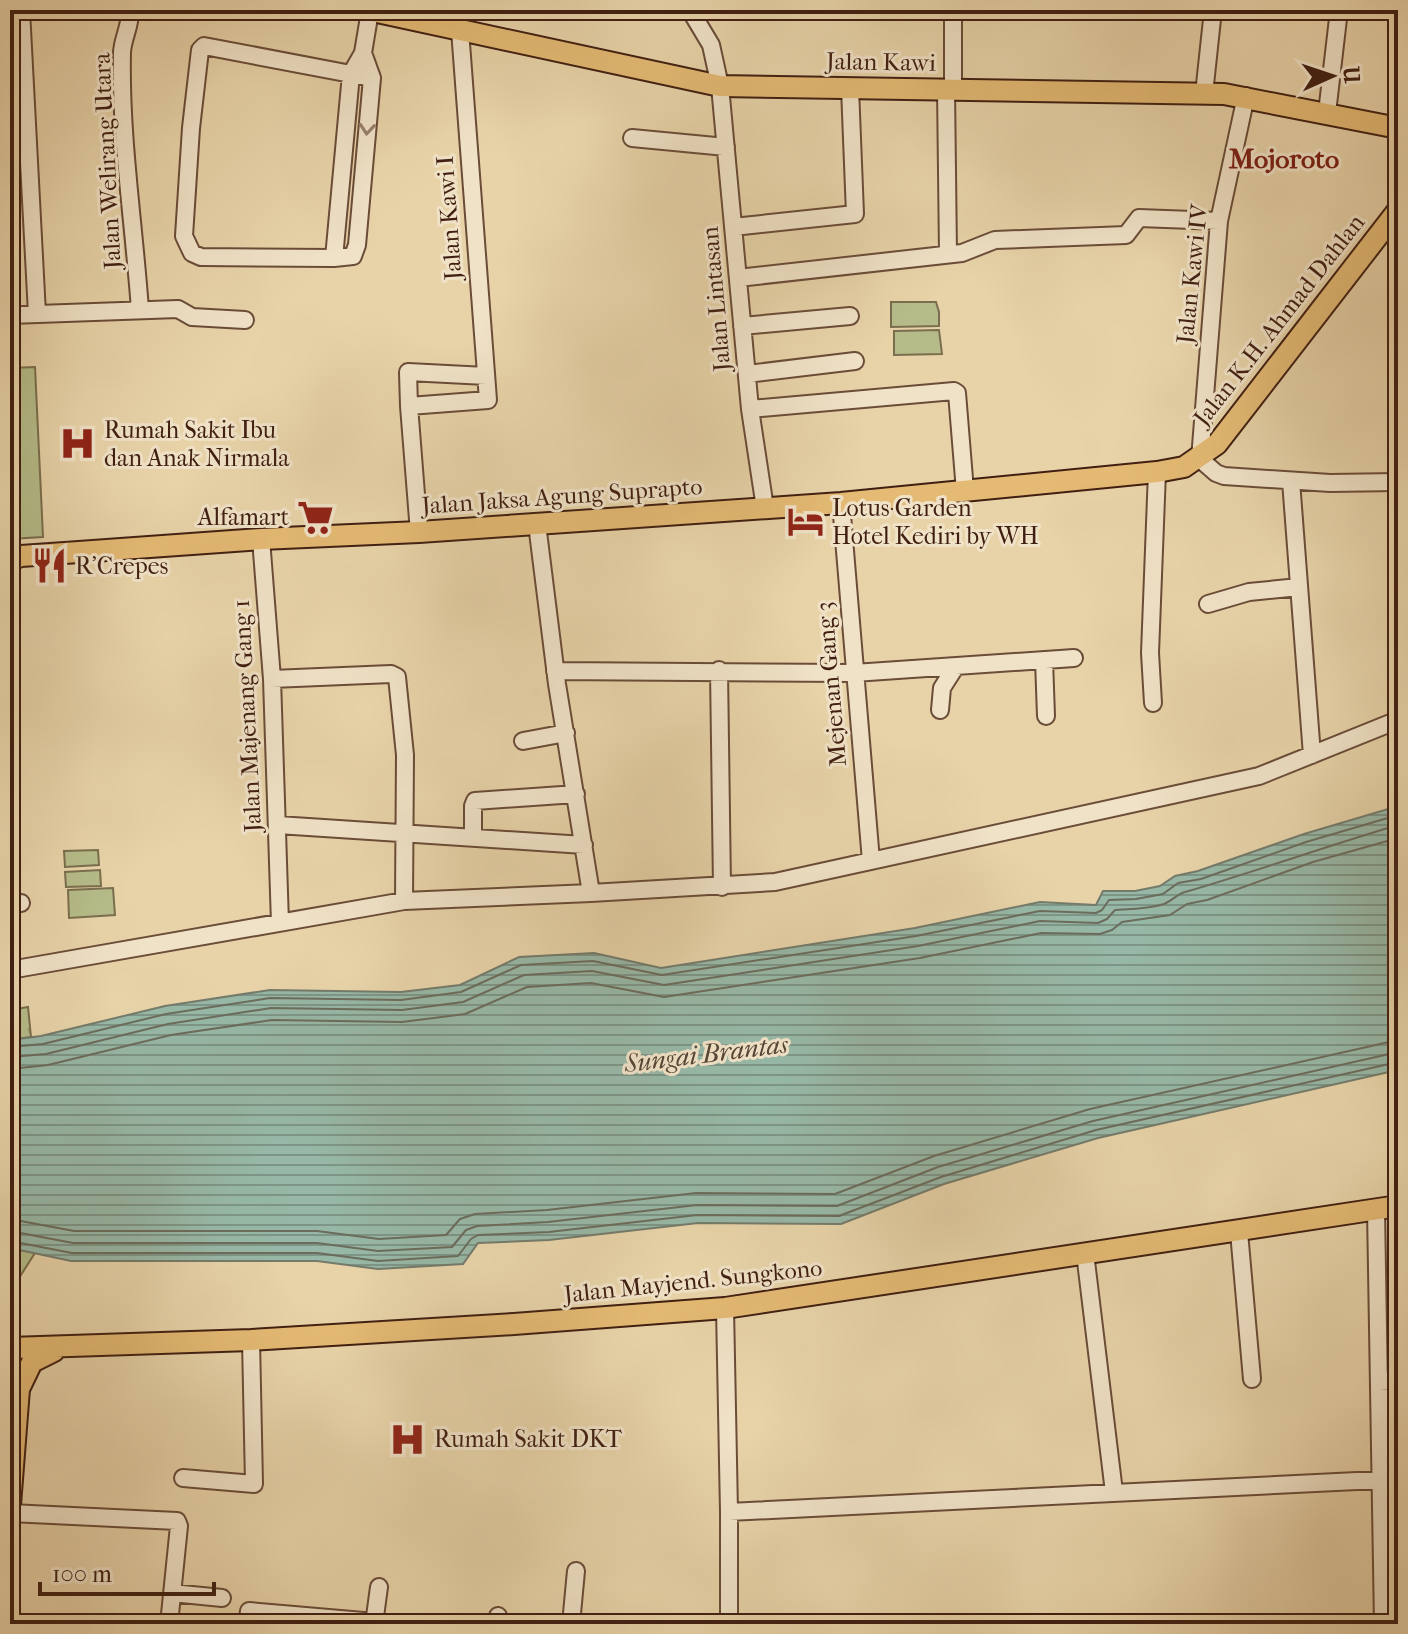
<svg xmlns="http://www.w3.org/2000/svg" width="1408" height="1634" viewBox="0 0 1408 1634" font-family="'IM FELL French Canon',serif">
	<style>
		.grass { fill: url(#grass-tufts); stroke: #7a6e4e; stroke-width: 2 }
		.park { fill: #b5bc89; stroke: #7a6e4e; stroke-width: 2 }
		.water { fill: url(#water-rules); stroke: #747b6b; stroke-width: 2 }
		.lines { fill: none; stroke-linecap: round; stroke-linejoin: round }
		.shore { stroke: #6c6c5c; stroke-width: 2 }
		.minor-casing { stroke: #6a4c38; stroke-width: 20 }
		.major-casing { stroke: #401f12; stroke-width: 24 }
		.minor { stroke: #f0e2c7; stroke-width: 16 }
		.major { stroke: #e4ba74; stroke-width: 20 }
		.oneway { stroke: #98806c }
		.labels { text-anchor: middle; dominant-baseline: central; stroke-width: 6; stroke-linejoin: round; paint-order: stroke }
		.street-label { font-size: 24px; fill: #401f12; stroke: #f0e2c7 }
		.poi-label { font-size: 24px; fill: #401f12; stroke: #f0e2c7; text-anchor: start }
		.water-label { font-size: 26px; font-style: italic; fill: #564537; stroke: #f0e2c7 }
		.quarter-label { font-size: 28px; font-weight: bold; fill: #7a1f14; stroke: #f0e2c7 }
	</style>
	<defs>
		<pattern id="grass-tufts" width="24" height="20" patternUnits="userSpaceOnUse" patternTransform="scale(2)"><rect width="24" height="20" fill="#b5bc89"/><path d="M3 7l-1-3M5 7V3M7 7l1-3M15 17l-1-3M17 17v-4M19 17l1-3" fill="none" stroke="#9da175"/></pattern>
		<pattern id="water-rules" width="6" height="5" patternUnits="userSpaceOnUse" patternTransform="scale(2)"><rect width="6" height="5" fill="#97b8a7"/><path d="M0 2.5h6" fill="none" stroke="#7d9587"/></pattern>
	</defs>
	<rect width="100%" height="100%" fill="#e8d3a9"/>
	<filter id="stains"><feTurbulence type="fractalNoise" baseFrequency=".0025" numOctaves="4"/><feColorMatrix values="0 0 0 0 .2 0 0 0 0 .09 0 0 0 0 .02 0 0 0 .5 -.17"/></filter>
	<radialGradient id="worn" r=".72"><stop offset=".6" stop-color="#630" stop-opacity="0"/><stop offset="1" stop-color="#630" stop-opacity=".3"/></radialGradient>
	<path class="grass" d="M28 1007 31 1037 10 1040V1010Z
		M10 1248 35 1253 10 1292Z"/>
	<path class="park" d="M891 302H936L939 312V326L891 327Z
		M939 330 942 354 894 355V331Z
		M35 367 43 537 10 539V368Z
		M98 850 99 865 65 867 64 851Z
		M100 870 101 886 66 887 65 872Z
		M113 888 115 915 69 918 68 890Z"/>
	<path class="water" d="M1398 806V1070L1098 1138 944 1184 841 1224 698 1223 549 1240 478 1243 463 1264 378 1269 317 1261H71L10 1248V1040L41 1036 165 1006 270 990 401 992 460 985 519 957 594 953 661 968 915 928 1040 902 1096 905 1103 891H1135L1160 886 1175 876 1198 871 1304 834Z"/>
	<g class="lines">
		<path class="shore" d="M10 1047 43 1044 166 1014 270 998 401 1000 461 992 521 965 593 961 662 975 916 936 1040 911 1096 913 1102 910 1109 900 1136 899 1163 894 1178 883 1201 879 1306 842 1398 815
			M10 1057 46 1054 168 1024 271 1008 402 1010 463 1002 524 975 592 971 664 985 918 946 1040 921 1098 923 1107 919 1115 910C1132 909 1148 909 1164 904 1172 901 1177 894 1185 892 1257 871 1327 846 1398 825
			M10 1069 48 1065 171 1035 272 1020 402 1022 465 1014 527 987 591 983 664 997 920 958 1041 933 1100 934 1112 930 1122 922 1170 915 1187 904 1207 900 1313 862 1398 838
			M10 1219 74 1231H317L379 1239 446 1235 460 1219 475 1214 547 1210 696 1193 835 1194 934 1156 1090 1109 1398 1040
			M10 1231 73 1243H317L378 1251 452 1247 466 1230 477 1226 548 1222 697 1205 837 1206 938 1167 1093 1121 1398 1052
			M10 1241 72 1253H317L378 1261 458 1256 471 1239 478 1235 549 1232 697 1215 839 1216 941 1177 1096 1130 1398 1062"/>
		<defs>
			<path id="minor" d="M21 10 37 314
				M130 10C131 25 123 37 122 52 120 137 134 224 140 310
				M690 10 711 45 720 86 750 409 765 508
				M953 12V89
				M363 53 372 78 357 245 353 256 334 258 201 257 192 253 184 236 191 128 200 50 204 46 372 78
				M946 89 948 254
				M1204 94 1213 10
				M1246 96 1219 221 1200 459 1216 473 1224 476 1330 483 1398 482
				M1327 113 1339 10
				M632 138 726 147
				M733 227 855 214 850 88
				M334 258 351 74 363 53 370 11
				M738 278 962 253 995 240 1126 235 1139 218 1219 221
				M10 315 178 309 192 317 245 320
				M742 326 850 316
				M747 374 855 361
				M409 406 408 372 486 376
				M750 409 954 391 957 393 965 491
				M1291 481 1312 755
				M841 503 871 861
				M537 524 557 684 591 893
				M419 532 409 406 488 400 460 30
				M261 539 272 679 280 923
				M1208 604 1249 592 1299 587
				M1044 660 1046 716
				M719 670 722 887
				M555 671 854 673 1074 658
				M272 679 391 674 397 677 405 755 404 901
				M1153 703 1150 653 1157 472
				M940 710 942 688 956 666
				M523 741 566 733
				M278 825 584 845
				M473 838V806L475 801 576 794
				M10 904 21 903
				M10 970 404 901 591 893 775 882 1259 776 1398 720
				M1376 1210 1383 1624
				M1239 1232 1252 1379
				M1085 1253 1114 1492
				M725 1308 729 1512 1398 1479
				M1379 1382 1398 1381
				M183 1478 254 1484 251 1340
				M10 1513 177 1521 179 1526 169 1624
				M172 1593 222 1598
				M247 1624 249 1611 375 1622
				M374 1624 379 1587
				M497 1624 498 1616
				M571 1624 576 1571
				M729 1624V1512"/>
			<path id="major" d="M368 10 720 86 1224 94 1398 128
				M10 560 21 556 79 552 261 539 419 532 841 503 1157 472 1184 467 1217 444 1398 210
				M10 1348 251 1340 514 1324 725 1308 1398 1206
				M10 1505 19 1389 32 1362 54 1351"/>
		</defs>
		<use href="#minor" class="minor-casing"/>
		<use href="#major" class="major-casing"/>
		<use href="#minor" class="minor"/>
		<use href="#major" class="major"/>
	</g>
	<defs><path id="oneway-chevron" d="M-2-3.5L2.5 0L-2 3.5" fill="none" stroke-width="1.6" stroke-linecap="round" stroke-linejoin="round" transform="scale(2)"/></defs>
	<use class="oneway" href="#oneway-chevron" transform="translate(367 129) rotate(95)"/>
	<defs>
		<symbol id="hospital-bare" viewBox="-9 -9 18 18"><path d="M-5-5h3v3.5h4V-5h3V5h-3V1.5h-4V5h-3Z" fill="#8f2418" stroke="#f0e2c7" stroke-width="2.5" paint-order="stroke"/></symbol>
		<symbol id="supermarket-bare" viewBox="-9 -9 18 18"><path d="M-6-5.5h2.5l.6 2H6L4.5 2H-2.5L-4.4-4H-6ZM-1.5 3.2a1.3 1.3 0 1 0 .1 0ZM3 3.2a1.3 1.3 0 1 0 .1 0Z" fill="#8f2418" stroke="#f0e2c7" stroke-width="2.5" paint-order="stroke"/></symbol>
		<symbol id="hotel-bare" viewBox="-9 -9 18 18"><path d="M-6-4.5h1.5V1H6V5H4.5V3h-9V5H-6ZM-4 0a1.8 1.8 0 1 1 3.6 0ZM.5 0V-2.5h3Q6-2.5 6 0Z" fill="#8f2418" stroke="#f0e2c7" stroke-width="2.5" paint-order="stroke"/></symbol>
		<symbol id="restaurant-bare" viewBox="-9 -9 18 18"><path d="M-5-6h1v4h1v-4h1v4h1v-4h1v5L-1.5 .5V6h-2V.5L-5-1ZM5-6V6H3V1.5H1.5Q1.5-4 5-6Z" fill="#8f2418" stroke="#f0e2c7" stroke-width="2.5" paint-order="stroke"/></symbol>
	</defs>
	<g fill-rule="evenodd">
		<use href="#hospital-bare" x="52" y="418" width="51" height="51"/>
		<use href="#supermarket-bare" x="290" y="492" width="51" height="51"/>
		<use href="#hotel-bare" x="780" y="496" width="51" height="51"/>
		<use href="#restaurant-bare" x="24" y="540" width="51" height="51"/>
		<use href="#hospital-bare" x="382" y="1414" width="51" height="51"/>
	</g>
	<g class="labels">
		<g class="street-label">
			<text transform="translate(881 62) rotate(1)">Jalan Kawi</text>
			<text transform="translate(107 161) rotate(-93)">Jalan Welirang Utara</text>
			<text transform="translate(449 218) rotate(-94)">Jalan Kawi I</text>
			<text transform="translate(1192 274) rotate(-84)">Jalan Kawi IV</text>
			<text transform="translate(716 299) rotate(-95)">Jalan Lintasan</text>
			<text transform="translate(1279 320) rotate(-52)">Jalan K.H. Ahmad Dahlan</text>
			<text transform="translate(562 496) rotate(-4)">Jalan Jaksa Agung Suprapto</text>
			<text transform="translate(831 684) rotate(-95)">Mejenan Gang 3</text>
			<text transform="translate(247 716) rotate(-93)">Jalan Majenang Gang 1</text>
			<text transform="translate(693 1281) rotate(-6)">Jalan Mayjend. Sungkono</text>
		</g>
		<g class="poi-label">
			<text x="104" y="430">Rumah Sakit Ibu<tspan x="104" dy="28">dan Anak Nirmala</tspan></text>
			<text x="832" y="508">Lotus Garden<tspan x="832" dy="28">Hotel Kediri by WH</tspan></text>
			<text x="289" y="517" text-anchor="end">Alfamart</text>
			<text x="75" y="566">R'Crepes</text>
			<text x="434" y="1439">Rumah Sakit DKT</text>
		</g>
		<g class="water-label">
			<text transform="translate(706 1054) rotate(-7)">Sungai Brantas</text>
		</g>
		<g class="quarter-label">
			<text x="1284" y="158">Mojoroto</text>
		</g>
	</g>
	<rect width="1408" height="1634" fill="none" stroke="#e8d3a9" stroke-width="40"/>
	<rect x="12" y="12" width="1384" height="1610" fill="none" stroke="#401f12" stroke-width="4"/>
	<rect x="20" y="20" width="1368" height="1594" fill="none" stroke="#401f12" stroke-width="2"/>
	<g transform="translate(1332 76) rotate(87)" stroke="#f0e2c7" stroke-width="6" paint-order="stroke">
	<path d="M0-6L14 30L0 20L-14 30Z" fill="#401f12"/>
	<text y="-12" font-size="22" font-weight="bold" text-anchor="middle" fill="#401f12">U</text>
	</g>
	<path d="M40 1582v12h174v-12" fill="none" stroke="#401f12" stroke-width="4"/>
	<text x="52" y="1582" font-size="24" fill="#401f12" stroke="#f0e2c7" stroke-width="6" paint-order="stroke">100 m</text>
	<rect width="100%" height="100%" filter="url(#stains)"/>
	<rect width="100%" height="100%" fill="url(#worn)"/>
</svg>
